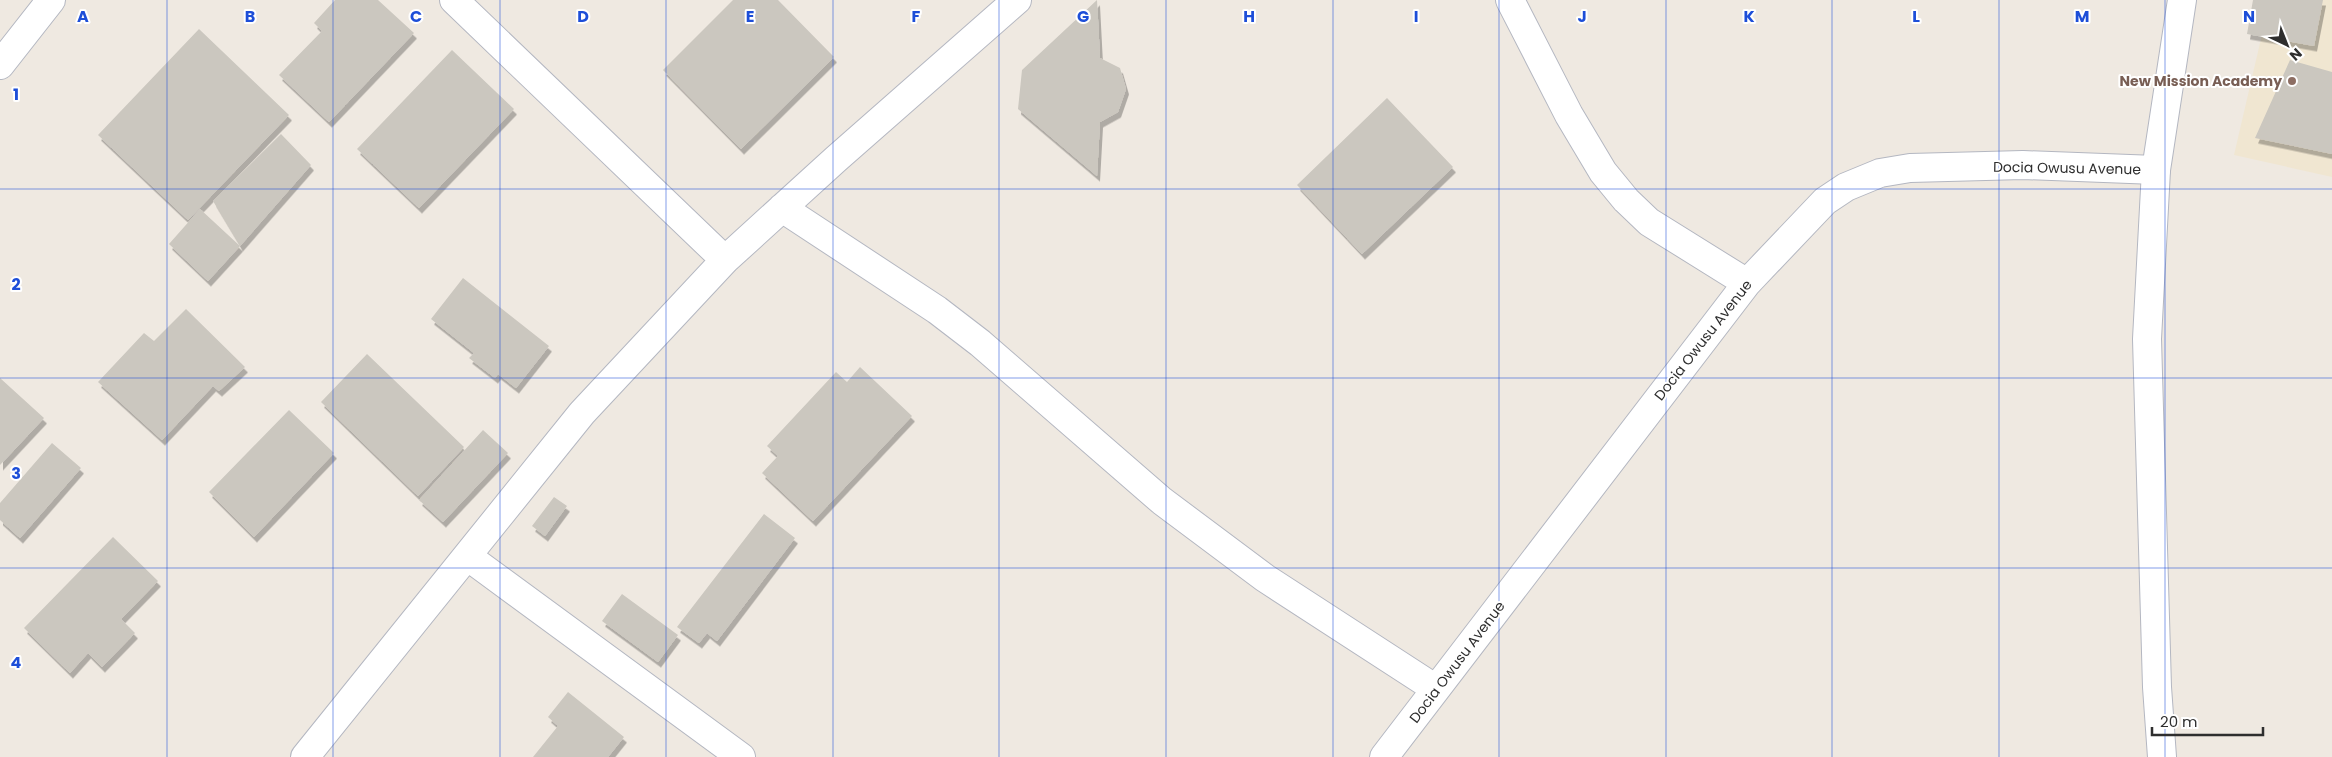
<svg xmlns="http://www.w3.org/2000/svg" width="2332" height="757" viewBox="0 0 2332 757" font-family="Poppins,sans-serif">
	<style>
		.education { fill: #f0e6d1 }
		.building { fill: #cbc7bf; filter: url(#shadow) }
		.lines { fill: none; stroke-linecap: round; stroke-linejoin: round }
		.street-casing { stroke: #b4b7c1; stroke-width: 30 }
		.secondary-casing { stroke: #b4b7c1; stroke-width: 30 }
		.street { stroke: #fff; stroke-width: 28 }
		.secondary { stroke: #fff; stroke-width: 28 }
		.grid { fill: none; stroke: #1d4ed8; stroke-width: 1; stroke-opacity: 0.55 }
		.education-dot { fill: #8d6e63; stroke: #fff; stroke-width: 2 }
		.labels { text-anchor: middle; dominant-baseline: central; stroke-width: 4; stroke-linejoin: round; paint-order: stroke }
		.education-label { font-size: 14px; font-weight: bold; fill: #785e54; stroke: #fff; text-anchor: end }
		.street-label { font-size: 14px; fill: #2e2e2e; stroke: #fff }
		.grid-label { font-size: 16px; text-anchor: middle; font-weight: bold; fill: #1d4ed8; stroke: #fff; stroke-width: 4; stroke-linejoin: round; paint-order: stroke }
	</style>
	<defs>
		<filter id="shadow"><feDropShadow dx="3" dy="5.5" stdDeviation="0" flood-color="#0004"/></filter>
	</defs>
	<rect width="100%" height="100%" fill="#efe9e1"/>
	<path class="education" d="M2270 0H2332V177L2234 155Z"/>
	<path class="building" d="M335 0H378L414 33 329 122 279 75 322 31 314 23Z
		M733 0H778L834 57 741 149 663 70Z
		M1097 0 1100 58 1120 68 1126 89 1118 112 1100 122 1097 176 1018 109 1022 70Z
		M2253 0H2323L2314 46 2247 34Z
		M199 29 289 115 188 220 98 135Z
		M452 50 514 109 419 208 357 149Z
		M2290 60 2332 72V154L2255 138Z
		M1387 98 1453 167 1362 254 1297 185Z
		M281 134 311 165 240 246 213 201Z
		M200 209 240 246 208 281 169 244Z
		M463 278 549 346 516 388 498 374 495 378 469 358 474 353 431 319Z
		M186 309 245 367 219 391 213 386 162 440 98 382 144 333 154 341Z
		M367 354 464 447 418 496 321 402Z
		M860 367 912 416 813 521 762 473 778 456 767 446 836 372 847 382Z
		M0 378 44 418 0 465Z
		M289 410 334 453 254 537 209 492Z
		M483 430 508 453 443 522 419 500Z
		M52 443 81 468 20 538 0 520V503Z
		M554 497 567 506 545 536 532 526Z
		M764 514 795 538 717 641 707 633 699 643 677 627Z
		M113 537 158 581 121 619 135 633 102 667 88 653 70 673 24 628Z
		M622 594 678 635 658 662 602 621Z
		M568 692 624 737 608 757H533L558 726 548 717Z"/>
	<g class="lines">
		<defs>
			<path id="street" d="M454 0 725 260
				M1510 0 1569 115 1603 172 1626 200 1649 222 1747 283
				M0 65 51 0
				M782 208 937 310 980 343 1162 501 1265 578 1436 689
				M467 556 741 757
				M305 757 582 413 725 260 836 159 1017 0
				M1384 757 1747 283 1825 201 1846 187 1880 173 1910 168 2023 165 2156 170"/>
			<path id="secondary" d="M2162 757 2157 687 2147 339 2156 170 2182 0"/>
		</defs>
		<use href="#street" class="street-casing"/>
		<use href="#secondary" class="secondary-casing"/>
		<use href="#street" class="street"/>
		<use href="#secondary" class="secondary"/>
	</g>
	<path class="grid" d="M167 0V757M333 0V757M500 0V757M666 0V757M833 0V757M999 0V757M1166 0V757M1333 0V757M1499 0V757M1666 0V757M1832 0V757M1999 0V757M2165 0V757M0 189H2332M0 378H2332M0 568H2332"/>
	<circle class="education-dot" cx="2292" cy="81" r="5"/>
	<g class="labels">
		<g class="education-label">
			<text x="2282" y="81">New Mission Academy</text>
		</g>
		<g class="street-label">
			<text transform="translate(2067 168) rotate(1)">Docia Owusu Avenue</text>
			<text transform="translate(1703 340) rotate(-52)">Docia Owusu Avenue</text>
			<text transform="translate(1457 662) rotate(-53)">Docia Owusu Avenue</text>
		</g>
	</g>
	<g class="grid-label">
		<text x="83" y="22">A</text>
		<text x="250" y="22">B</text>
		<text x="416" y="22">C</text>
		<text x="583" y="22">D</text>
		<text x="750" y="22">E</text>
		<text x="916" y="22">F</text>
		<text x="1083" y="22">G</text>
		<text x="1249" y="22">H</text>
		<text x="1416" y="22">I</text>
		<text x="1582" y="22">J</text>
		<text x="1749" y="22">K</text>
		<text x="1916" y="22">L</text>
		<text x="2082" y="22">M</text>
		<text x="2249" y="22">N</text>
		<text x="16" y="100">1</text>
		<text x="16" y="290">2</text>
		<text x="16" y="479">3</text>
		<text x="16" y="668">4</text>
	</g>
	<g transform="translate(2287 45) rotate(137)" stroke="#ffffff" stroke-width="4" paint-order="stroke">
	<path d="M0-4L9 19L0 12L-9 19Z" fill="#2e2e2e"/>
	<text y="-8" font-size="14" font-weight="bold" text-anchor="middle" fill="#2e2e2e">N</text>
	</g>
	<path d="M2152 727v8h111v-8" fill="none" stroke="#2e2e2e" stroke-width="2.5"/>
	<text x="2160" y="727" font-size="15" fill="#2e2e2e" stroke="#ffffff" stroke-width="4" paint-order="stroke">20 m</text>
</svg>
